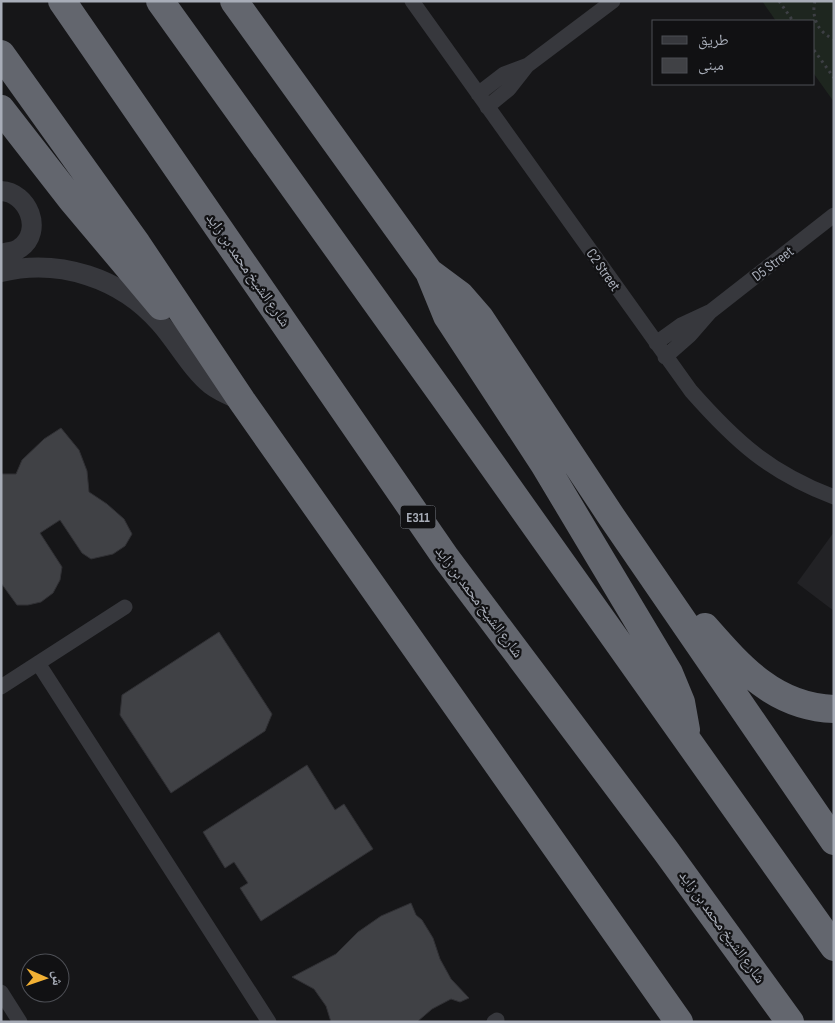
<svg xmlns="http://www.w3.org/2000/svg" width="835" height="1023" viewBox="0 0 835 1023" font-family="'Sofia Sans Condensed','Noto Naskh Arabic',sans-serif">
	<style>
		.built { fill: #222225 }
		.green { fill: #1e261f }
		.building { fill: #404145; stroke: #303034 }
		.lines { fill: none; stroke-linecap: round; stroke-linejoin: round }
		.path { stroke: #3d3f44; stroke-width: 3; stroke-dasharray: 2.5 4; stroke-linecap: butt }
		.minor { stroke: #37383d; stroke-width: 15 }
		.tertiary { stroke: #37383d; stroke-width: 20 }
		.motorway { stroke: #63666e; stroke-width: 28 }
		.labels { text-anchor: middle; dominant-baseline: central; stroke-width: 4.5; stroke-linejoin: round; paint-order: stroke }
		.shield { fill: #111113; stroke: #7b7e86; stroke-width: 1 }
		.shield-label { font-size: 14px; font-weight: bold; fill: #a8adb8 }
		.street-label { font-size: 15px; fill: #a8adb8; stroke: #111113 }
	</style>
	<rect width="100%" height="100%" fill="#161618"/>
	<path class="built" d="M834 532V611L797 583Z"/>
	<path class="green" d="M762 1H834V102L814 74V21H776Z"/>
	<path class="building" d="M61 428 79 450 87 471 89 492 107 504 124 519 132 534 125 546 113 554 91 559 82 553 60 520 40 533 62 567 60 580 53 593 41 602 28 605H17L1 583V474H16L22 460 44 439Z
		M219 632 272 714 265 731 171 793 120 715 122 695Z
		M307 765 335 810 344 804 373 849 261 921 240 888 248 883 234 862 225 868 203 832Z
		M411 903 416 915 422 920 433 938 440 959 451 979 469 998 460 1002 451 999 432 1009 417 1022H331L326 1006 314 989 292 977 336 954 358 932 381 916Z"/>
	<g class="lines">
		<path class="path" d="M779 1 793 21
			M815 1C811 17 818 33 834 39
			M814 50 834 78"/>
		<path class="minor" d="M412 1 691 391C736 442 769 472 834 497
			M478 94 504 74 528 65 613 1
			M487 107 509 89 527 66
			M656 343 681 325 709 312
			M665 357 690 335 710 312 834 215
			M38 663 269 1022
			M1 687 125 607
			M1 992 20 1022
			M494 1022 497 1020"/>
		<path class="tertiary" d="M1 191C28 192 44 231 20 248 15 252 7 252 1 254
			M1 272C59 258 121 278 160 323 177 342 192 370 211 385 220 392 231 396 242 401"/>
		<path class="motorway" d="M62 1 446 558 666 851 790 1022
			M160 1 444 397 834 947
			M234 1 429 272 447 316 544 464 669 673 681 702 686 730
			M1 54 137 244 242 401 679 1022
			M1 109 71 199 161 306
			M429 272 460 295 480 318 611 516 834 841
			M705 627C741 668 775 707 834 709"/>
	</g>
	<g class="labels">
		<rect class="shield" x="400.5" y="505.5" width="35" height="23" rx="4"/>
		<g class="shield-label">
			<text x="418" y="517">E311</text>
		</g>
		<g class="street-label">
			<text transform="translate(773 264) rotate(-37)">D5 Street</text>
			<text transform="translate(248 270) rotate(55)">شارع الشيخ محمد بن زايد</text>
			<text transform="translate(603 270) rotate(55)">C2 Street</text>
			<text transform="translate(479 602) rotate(53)">شارع الشيخ محمد بن زايد</text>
			<text transform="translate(722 927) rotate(54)">شارع الشيخ محمد بن زايد</text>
		</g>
	</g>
	<rect width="835" height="1023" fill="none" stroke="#a8adb8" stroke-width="5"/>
	<rect x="652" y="20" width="162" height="65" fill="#111113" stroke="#4d4f55"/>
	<rect x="662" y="36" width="25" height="8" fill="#37383d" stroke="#4d4f55"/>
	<text x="698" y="45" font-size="15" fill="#a8adb8">طريق</text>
	<rect x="662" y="58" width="25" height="15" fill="#404145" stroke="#4d4f55"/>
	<text x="698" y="70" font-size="15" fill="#a8adb8">مبنى</text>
	<g transform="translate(45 978) rotate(92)"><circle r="24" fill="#111113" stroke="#4d4f55"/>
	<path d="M0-4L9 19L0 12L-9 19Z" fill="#f2b134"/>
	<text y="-8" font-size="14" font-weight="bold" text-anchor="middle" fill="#a8adb8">ش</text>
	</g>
</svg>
